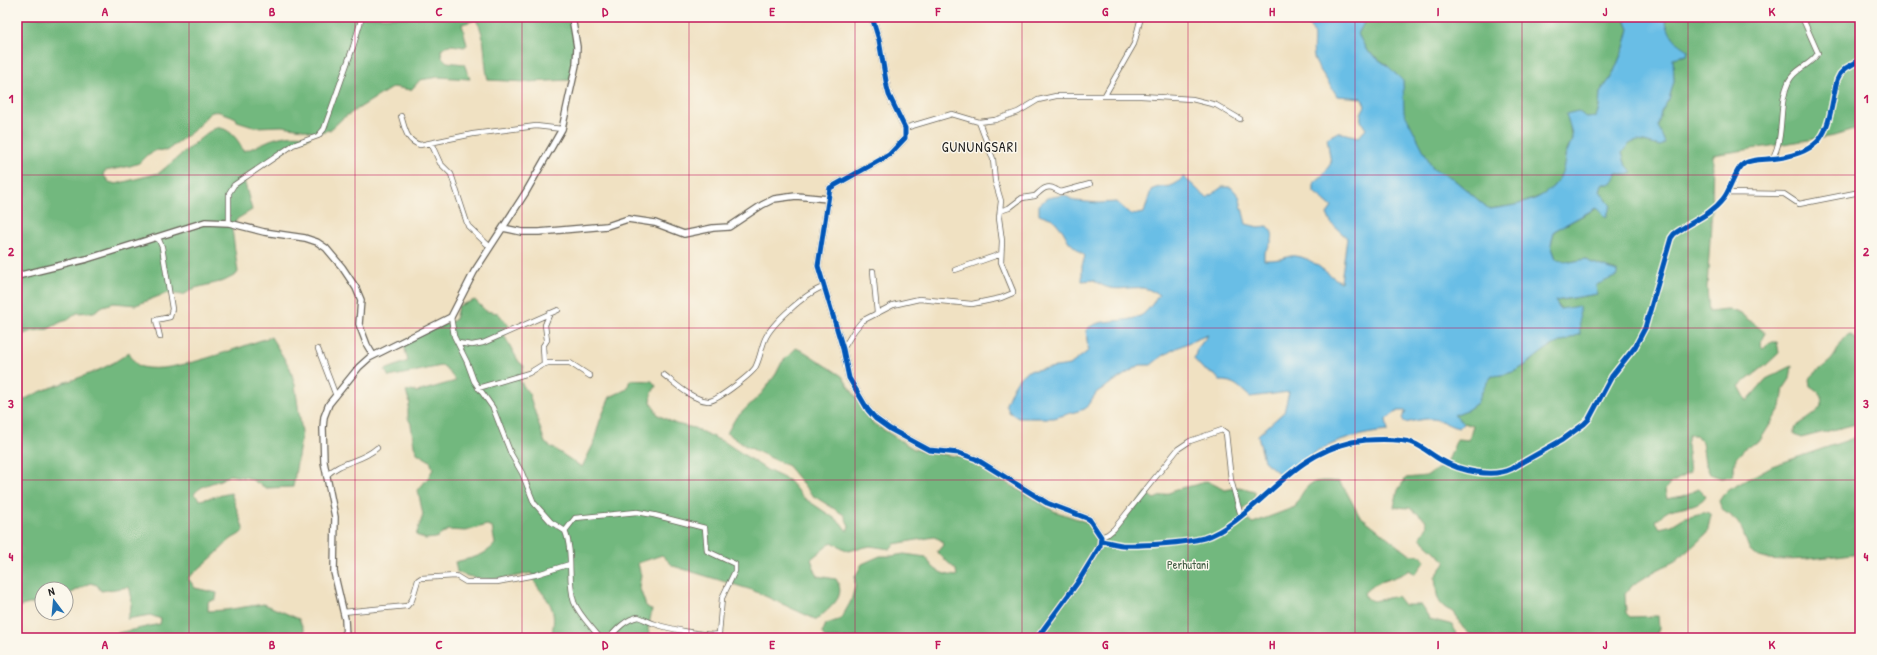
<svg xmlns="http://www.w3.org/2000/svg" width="1877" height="655" viewBox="0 0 1877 655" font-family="'Patrick Hand',sans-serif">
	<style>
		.forest { fill: #72b87e; stroke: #476a4d }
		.water { fill: #69bee6; stroke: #426d81 }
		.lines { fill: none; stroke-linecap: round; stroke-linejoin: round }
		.minor-casing { stroke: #666156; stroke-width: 6 }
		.tertiary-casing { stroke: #666156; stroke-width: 8 }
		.minor { stroke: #fff; stroke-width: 4.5 }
		.tertiary { stroke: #fff; stroke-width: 5.5 }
		.cycleway-casing { stroke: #fbf7ec; stroke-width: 8 }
		.cycleway { stroke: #0057b8; stroke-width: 5 }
		.grid { fill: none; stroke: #c2185b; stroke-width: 1; stroke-opacity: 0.55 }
		.labels { text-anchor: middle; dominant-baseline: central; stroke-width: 3; stroke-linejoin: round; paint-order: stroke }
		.park-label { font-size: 12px; fill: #445e46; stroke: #fbf7ec }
		.quarter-label { font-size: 14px; letter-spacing: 1px; fill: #1c1c1c; stroke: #fbf7ec }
		.neatline { fill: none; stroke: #c2185b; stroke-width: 1.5 }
		.grid-label { font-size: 13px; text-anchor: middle; font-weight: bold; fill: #c2185b }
	</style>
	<rect width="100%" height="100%" fill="#fbf7ec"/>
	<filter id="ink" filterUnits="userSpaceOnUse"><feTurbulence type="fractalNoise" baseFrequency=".025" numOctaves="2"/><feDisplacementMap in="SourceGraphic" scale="8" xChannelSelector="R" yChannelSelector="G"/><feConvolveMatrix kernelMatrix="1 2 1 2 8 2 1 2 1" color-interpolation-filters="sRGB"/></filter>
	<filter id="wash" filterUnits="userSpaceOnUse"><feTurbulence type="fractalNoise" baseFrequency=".012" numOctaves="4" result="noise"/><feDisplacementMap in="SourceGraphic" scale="16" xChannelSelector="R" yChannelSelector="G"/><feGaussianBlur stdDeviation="0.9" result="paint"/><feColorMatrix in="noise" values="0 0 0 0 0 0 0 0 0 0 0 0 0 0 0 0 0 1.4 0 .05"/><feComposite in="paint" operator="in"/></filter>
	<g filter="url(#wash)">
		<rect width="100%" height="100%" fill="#f0e1c2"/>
		<path class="forest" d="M17 17H571L575 43 571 80 526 82 488 80C483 60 487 36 476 20L462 24 467 45 464 47C456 46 447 42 441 50L442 57 447 62 464 64 470 79 438 77 420 80 411 90 393 87 343 118 330 130 314 133 303 129 282 126 256 127 237 121 236 118C205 104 212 115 193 131 185 137 176 143 168 150L165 151 157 150 147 155 139 163 130 166 105 171 103 174 109 182 116 184 159 173 207 133C209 132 213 129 216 128 228 126 240 141 243 151 253 149 260 144 270 140 283 135 297 134 311 137L294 142 275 157 243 176 252 210 237 219 232 229 238 272 236 275 224 281 195 288 183 295 167 293 136 305 114 303 103 306 94 312 77 313 68 320 61 322 48 329 33 331 17 336Z
			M1367 17H1624L1629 29 1624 48 1612 76 1600 93 1599 108 1596 118H1587L1578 111 1570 128 1572 139 1565 157V164L1561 177 1546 194 1517 205 1489 209 1452 178 1433 169 1403 112V81L1387 65 1367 51 1358 34Z
			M1668 17H1860V128L1834 136 1713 155 1712 207 1707 288 1709 312 1726 310 1737 311 1766 333 1760 344 1763 348 1770 342H1777L1779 353 1765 366 1739 386 1747 401 1766 379 1792 366 1790 379 1784 388 1781 407 1759 442 1747 446 1736 458 1732 476 1721 478 1710 474 1705 463 1702 442 1696 435H1689L1687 445 1690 472 1670 484 1665 490 1667 499 1682 496 1699 489 1706 496C1696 510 1678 504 1665 513 1661 516 1661 519 1655 520L1660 528 1672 525 1685 517 1707 512 1711 515 1707 533 1691 548 1675 561 1655 571 1633 585 1625 594 1626 613 1630 617 1658 616 1659 628 1655 638H1574C1567 632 1555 636 1547 637 1532 639 1482 641 1470 634 1462 629 1458 620 1454 612 1435 606 1437 594 1435 577L1446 562 1420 538 1427 526 1425 519 1410 508 1394 507 1398 490 1406 478 1426 476 1447 463 1457 439 1469 440 1473 426 1464 423 1453 415 1467 410 1477 403 1485 385 1492 376C1521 374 1526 363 1548 348 1557 342 1570 339 1580 334L1555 301 1597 294 1596 285 1617 271 1590 262 1586 259 1570 262 1556 259 1551 245 1554 231 1597 208 1606 217 1611 206 1600 191 1602 184H1612L1616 173 1627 175 1625 163 1622 153C1631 140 1636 139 1651 144L1658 126 1661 112 1669 99 1674 81 1673 58 1687 55 1669 33 1666 22Z
			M475 300 486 311 498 313 509 326 507 329 501 330 519 362 524 366 520 381 529 394 545 443 582 467 593 445 600 420 610 397 627 389 630 380 652 381 656 386 652 393 651 402 658 415 676 424 694 428 726 443 767 470 788 480 804 498 840 522 847 531 849 526 844 515 812 495 788 466 744 445 727 433 735 419 762 393 776 374 782 362 796 348 805 352 842 376 873 423 914 449 925 452 964 457 1054 511 1089 523 1099 540 1109 538 1146 493 1154 499 1181 488 1196 485 1207 481 1225 490 1239 487 1255 491V498L1241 512 1246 520 1253 523 1295 507C1307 482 1311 479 1339 482L1346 491 1359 515 1409 554 1422 556 1425 561 1415 574 1409 570C1395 581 1377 578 1364 593L1366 598 1374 601 1397 596 1404 605H1421L1430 619 1453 625 1457 638H825L822 633 826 624 841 619 851 601 855 587V577L862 564 880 556H892L904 554 926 557C933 571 943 575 957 576L956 570 937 552 943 545 941 540 934 537 894 544 890 549 870 546 848 551 832 542 811 559 817 576 836 579C848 598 829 607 817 620L752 590 673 566 662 555 638 563 641 576 639 586 646 606 652 610 648 629 651 638H551C553 629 555 618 552 609 548 596 535 588 531 573 507 579 480 583 457 572L455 562C471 558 484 557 495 544L492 527 487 525 466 531 448 530 436 538 425 539 416 535 423 515 418 490 428 478 433 469 430 461 417 453 414 446 411 424 408 418V409L410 403 406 392 412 390 417 392 456 381 445 367 441 366 389 377 385 370 408 361 403 342 455 320 458 306Z
			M1849 334 1860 341V423L1801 438 1795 435V428C1809 415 1840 404 1810 386L1809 379C1816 371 1824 367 1831 360 1838 352 1840 341 1849 334Z
			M271 337 290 368 295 385 299 413 302 432 293 487 266 488 249 478 229 475C218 484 203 482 194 494L200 500 231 493 244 530C238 537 234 536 229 541 217 554 202 566 188 578L195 588 217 593 216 599 208 602V611L225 610 264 604 299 619 307 638H106L118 633 160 624 161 619 150 615 127 619C132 608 133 598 129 587L101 591 97 585 90 583 66 596V589H42V601L17 607V404C52 381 96 379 129 352 132 358 135 365 142 367 171 375 241 346 271 337Z
			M1860 436V553C1841 555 1763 568 1751 552 1746 544 1745 534 1740 526 1734 515 1722 515 1719 501L1723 495 1728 490 1772 466Z"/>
		<path class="water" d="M1299 17H1367L1358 34 1367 51 1389 67 1403 81 1404 112 1433 169 1452 178 1489 209C1523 205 1562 198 1565 158 1566 151 1572 144 1572 138 1572 130 1568 121 1566 114L1578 111 1587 118 1596 117 1599 108 1600 93 1612 76 1624 48 1629 29 1624 17H1668L1666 22C1670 36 1675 43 1688 50L1687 55 1673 58 1674 81 1669 99 1661 112 1658 126 1665 143 1661 146C1642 143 1634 134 1622 153L1625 163 1633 173 1627 175 1616 173 1615 179 1612 184H1602L1600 191 1611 206 1606 217 1596 208 1554 231 1551 245 1556 259 1570 262 1586 259 1590 262 1617 271V276L1596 285 1597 294 1555 301 1560 309 1579 306 1580 334C1570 339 1557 342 1548 348 1526 363 1521 374 1492 376L1485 385 1477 403 1467 410 1454 415 1464 423 1459 428C1451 427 1445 422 1438 420 1427 417 1415 421 1405 423L1402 418 1406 411H1398L1386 419 1388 431C1362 433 1332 441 1310 456 1300 462 1292 470 1283 477L1264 461 1258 435 1284 412 1289 392 1250 397C1240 388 1234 380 1220 381L1215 375 1203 369 1194 359 1197 349 1208 335C1187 343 1168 350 1151 365H1140L1097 392 1085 409 1054 418H1018L1009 412 1006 404C1011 392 1016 377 1028 371L1070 365 1088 351 1086 330C1099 317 1123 324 1140 316 1147 313 1154 301 1159 295 1155 293 1151 290 1147 289 1129 284 1113 296 1094 280L1082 281V266L1085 256 1069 242 1063 231 1053 219 1039 214V205L1047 198 1064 195 1075 201 1099 203 1117 202 1131 215 1144 213 1151 190C1164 183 1170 192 1183 177 1192 183 1198 191 1207 198L1222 187H1231L1239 196 1246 224 1258 227 1268 226C1277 237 1271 243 1264 253V260C1270 260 1275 260 1280 259 1286 258 1290 255 1295 256 1313 257 1325 274 1341 282L1347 238 1331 223 1327 214 1332 207 1314 192V183L1323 175 1331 163 1327 138 1338 132 1359 137 1366 129C1359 120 1359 116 1365 106L1362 98 1337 96C1332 87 1318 68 1315 61 1309 40 1323 33 1299 17Z"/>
	</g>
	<g filter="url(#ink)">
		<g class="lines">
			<defs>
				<path id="minor" d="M1105 95 1134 44 1141 17
					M401 116C405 128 406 141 420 145L473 134 536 126 562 129
					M905 128 952 114 979 122 995 120 1018 112 1038 100 1056 96H1141L1192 99 1216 105 1240 119
					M431 143 440 163 451 174 468 226 489 246
					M1772 159C1786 136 1777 106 1789 81 1795 68 1812 65 1818 53L1802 17
					M1728 193 1784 194 1799 204 1860 192
					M1000 211 1009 208 1022 198 1035 196C1041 191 1046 184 1055 189 1057 190 1058 191 1061 192L1090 184
					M229 223V193L234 185 293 145 318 136 324 129 353 47 362 17
					M154 237 159 240 162 247 172 309 170 317 156 320 160 337
					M955 270 1001 254
					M873 271 877 313
					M451 317 454 336 467 362 474 381 493 408 511 454 522 473 534 503 551 522 565 531C574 553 567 581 574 602 579 615 592 627 600 638
					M458 343 472 345 483 343 558 310
					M318 349 336 396
					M843 349 854 331 862 321 893 305 919 299 972 304 1001 298 1013 293V291L1001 262 1002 241 999 218 1001 201 995 181 993 159 979 122
					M544 364 543 346 547 340 545 325 550 313
					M664 375C677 385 691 399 708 401 716 402 750 375 755 368 760 359 761 348 765 339 772 323 806 293 823 287
					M478 388 529 373 542 365 548 363H570L590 376
					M326 476C342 460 360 463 377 448
					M565 531 575 518 637 512 654 515 705 528 707 551 735 564V571L722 598 719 634C708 637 667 628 655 624 649 622 644 619 638 617 626 619 617 629 609 638
					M1101 537 1108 534 1114 529 1178 449 1190 441 1222 430 1226 433 1231 480 1241 516
					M1101 541C1108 542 1115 544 1122 545 1141 546 1185 543 1204 538 1214 535 1227 527 1235 521 1276 490 1299 454 1352 442 1367 439 1399 438 1413 443 1423 447 1432 455 1441 460 1460 471 1492 478 1511 469L1562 440 1584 424 1589 419 1612 376 1635 347 1645 328 1671 238 1674 234C1690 222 1710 216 1723 199 1731 190 1735 168 1745 163 1753 158 1768 160 1778 158 1831 150 1827 125 1837 80L1840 74 1846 68 1860 60
					M343 612 407 606 412 600 418 580 421 578 456 576 466 582H497L535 575 570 564"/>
				<path id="tertiary" d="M872 17 879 40 887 87 889 95 905 128V138L889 155 830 188 818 266 843 349 849 378 868 410 876 419 890 429 929 450 959 453 976 459 1047 503 1089 519 1101 537 1100 546 1078 582 1037 638
					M503 228 522 232H539L607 226 628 219 655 223 684 234 713 228 729 227 762 205 774 199 796 196 828 199
					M17 276 87 259 205 222 229 223 264 232 305 238 317 242 326 248 342 267 356 288 361 300 359 324 367 345 373 355
					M346 638 345 619 334 572 335 517 324 462 323 428 324 417 329 404 359 367 369 358 451 317 474 272 526 192 562 129 576 65 577 47 572 17"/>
			</defs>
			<use href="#minor" class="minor-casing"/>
			<use href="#tertiary" class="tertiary-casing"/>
			<use href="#minor" class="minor"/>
			<use href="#tertiary" class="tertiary"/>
			<defs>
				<path id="cycleway" d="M872 17 879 40 887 87 889 95 905 128V138L889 155 830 188 818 266 843 349 849 378 868 410 876 419 890 429 929 450 959 453 976 459 1047 503 1089 519 1101 537 1100 546 1078 582 1037 638
					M1101 541C1108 542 1115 544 1122 545 1141 546 1185 543 1204 538 1214 535 1227 527 1235 521 1276 490 1299 454 1352 442 1367 439 1399 438 1413 443 1423 447 1432 455 1441 460 1460 471 1492 478 1511 469L1562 440 1584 424 1589 419 1612 376 1635 347 1645 328 1671 238 1674 234C1690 222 1710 216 1723 199 1731 190 1735 168 1745 163 1753 158 1768 160 1778 158 1831 150 1827 125 1837 80L1840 74 1846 68 1860 60"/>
			</defs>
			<use href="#cycleway" class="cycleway-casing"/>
			<use href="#cycleway" class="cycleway"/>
		</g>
	</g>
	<path class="grid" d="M189 17V638M355 17V638M522 17V638M689 17V638M855 17V638M1022 17V638M1188 17V638M1355 17V638M1522 17V638M1688 17V638M17 175H1860M17 328H1860M17 480H1860"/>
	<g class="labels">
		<g class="park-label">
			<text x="1188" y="564">Perhutani</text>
		</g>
		<g class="quarter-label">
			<text x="980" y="146">GUNUNGSARI</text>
		</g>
	</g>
	<rect width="1877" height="655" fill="none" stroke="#fbf7ec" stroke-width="44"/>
	<g transform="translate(54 601) rotate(344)"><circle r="19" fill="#fbf7ec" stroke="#a29f99"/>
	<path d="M0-3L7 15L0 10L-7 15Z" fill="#1f6fb2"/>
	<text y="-6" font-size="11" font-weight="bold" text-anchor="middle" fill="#1c1c1c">N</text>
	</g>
	<rect x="22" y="22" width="1833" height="611" class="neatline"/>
	<g class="grid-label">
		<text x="105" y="16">A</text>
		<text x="272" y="16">B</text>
		<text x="439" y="16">C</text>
		<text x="605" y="16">D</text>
		<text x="772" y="16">E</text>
		<text x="938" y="16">F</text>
		<text x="1105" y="16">G</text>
		<text x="1272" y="16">H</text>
		<text x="1438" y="16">I</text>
		<text x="1605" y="16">J</text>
		<text x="1772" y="16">K</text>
		<text x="11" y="103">1</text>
		<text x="1866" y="103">1</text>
		<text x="11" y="256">2</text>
		<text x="1866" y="256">2</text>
		<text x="11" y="408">3</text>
		<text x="1866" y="408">3</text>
		<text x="11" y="561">4</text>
		<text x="1866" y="561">4</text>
		<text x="105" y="649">A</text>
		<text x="272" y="649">B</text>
		<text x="439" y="649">C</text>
		<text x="605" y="649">D</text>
		<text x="772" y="649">E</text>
		<text x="938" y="649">F</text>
		<text x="1105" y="649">G</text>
		<text x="1272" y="649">H</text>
		<text x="1438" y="649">I</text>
		<text x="1605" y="649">J</text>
		<text x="1772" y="649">K</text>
	</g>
</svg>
